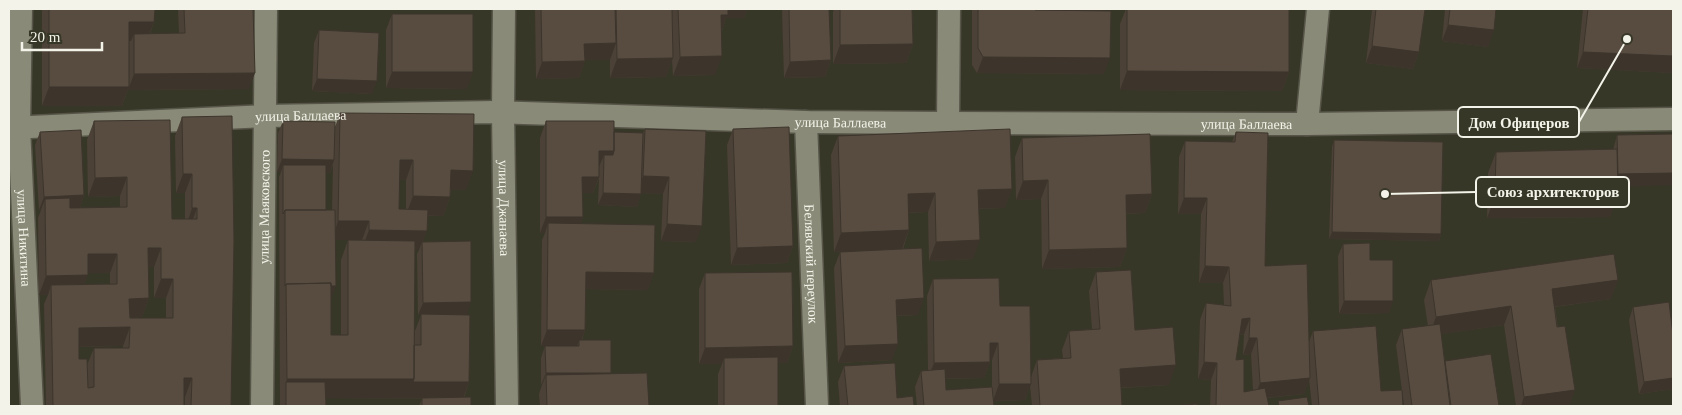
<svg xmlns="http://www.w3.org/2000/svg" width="1682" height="415" viewBox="0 0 1682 415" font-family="'Times New Roman',serif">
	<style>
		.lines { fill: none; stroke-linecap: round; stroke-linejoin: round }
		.minor-casing { stroke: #565548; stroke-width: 25 }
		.minor { stroke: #8a8a78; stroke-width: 22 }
		.wall { fill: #4b4136; fill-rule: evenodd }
		.shaded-wall { fill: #3d352c }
		.building { fill: #574c3f; stroke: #3d352c; fill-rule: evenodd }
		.labels { text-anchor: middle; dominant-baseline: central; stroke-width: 5; stroke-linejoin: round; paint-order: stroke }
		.street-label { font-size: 14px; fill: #f3f3e9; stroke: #373727 }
		.leader { fill: none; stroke: #f3f3e9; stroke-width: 2 }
		.callout-dot { fill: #f3f3e9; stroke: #373727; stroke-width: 2 }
		.callout { fill: #373727; stroke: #f3f3e9; stroke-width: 2 }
		.callout-label { font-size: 15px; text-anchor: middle; font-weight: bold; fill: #f3f3e9 }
	</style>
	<rect width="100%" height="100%" fill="#373727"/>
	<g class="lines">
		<defs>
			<g id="minor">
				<path id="s1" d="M21 9 19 127 32 406"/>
				<path id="s2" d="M504 9 503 112 507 406"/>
				<path id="s3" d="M806 122 817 406"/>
				<path d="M948 123 949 9"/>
				<path d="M1307 124 1318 9"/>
				<path id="s4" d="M9 128 265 116 495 112 806 122 948 123 1307 124 1673 119"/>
				<path id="s5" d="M262 406 266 9"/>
			</g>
		</defs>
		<use href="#minor" class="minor-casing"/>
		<use href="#minor" class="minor"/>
	</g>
	<path class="wall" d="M42 9H155L154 22 150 34 179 33 178 9H253L249 89 128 90 122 106H42Z
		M535 9H747L744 18H726L722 31 715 75 673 76 672 60 666 77 610 78V60H585L579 78 536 79Z
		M782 9H829L831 60 825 77 784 78Z
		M834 9H912L913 44 906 63 833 64V12Z
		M972 9H1035V10L1104 74 977 73 972 65Z
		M1126 9H1289V72L1282 91 1120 90V24Z
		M1372 9H1425L1419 52 1413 69 1366 63Z
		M1445 9H1496L1488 47 1442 41Z
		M1583 9H1673V73L1577 68Z
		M392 14 467 89 386 88V30Z
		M319 30 372 94 312 91 314 43Z
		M340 113 466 190H451L450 197 443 216H427L423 242 467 315 469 382 464 398 471 406H419L422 399 326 398V406H280L279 177 281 172H277L278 133 283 121 335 127ZM333 165 332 210H326V173H330ZM399 179 406 180V209H399ZM335 240H362H348L341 260V335H331V301ZM415 250H419L417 254 418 315H421L415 331 414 345Z
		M182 117 231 406H185V397H184V406H46L44 304 48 295H39L38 218 41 210H39L35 145 40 132 84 195 80 208 120 207V196L88 197 87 140 94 121 172 219H185V193H176L175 136ZM148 267H154V298H166V318H130L142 317 149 298ZM88 273H110V284H84ZM123 346V348H94L87 365 79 359V347Z
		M546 121 614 132 643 133 645 129 706 131 696 242 661 241 663 194 641 193 637 207 598 205 599 178 593 193H583V217L580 224 648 290 586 289 585 330 582 340 611 374 649 406H540L539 394 542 385H541V358L545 346H541L542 240 545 233H540V138Z
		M733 129 793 246 787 263 731 265 727 145Z
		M1236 132 1265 266 1309 342 1313 331 1381 391 1403 406H1312L1309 379 1304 394 1267 398 1269 406H1210L1211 380 1198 379 1200 320 1206 303 1224 305 1223 283H1199L1201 214H1178L1179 157 1185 141 1232 142ZM1244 334 1243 355 1251 354 1253 390 1244 392 1236 360 1240 335Z
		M1617 135 1618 187 1610 217 1487 218 1488 173 1496 152 1613 150Z
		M838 136 1005 208 979 209 973 259 929 261 928 212 909 213V230L903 249 918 315 897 316 892 360 838 363 834 268 840 252 871 250 834 252 831 155Z
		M1022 138 1152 194 1145 213 1126 214 1127 248 1120 267 1042 269 1041 199 1016 200 1015 157Z
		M1334 140 1441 234 1439 241 1329 239 1332 147Z
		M1343 244 1370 260 1389 313 1339 314 1338 256Z
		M1096 272 1135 330 1169 385 1121 388 1122 406H1032L1030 386 1025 400 993 401 994 406H1016H917L915 387 921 371 928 370 927 296 933 279 1000 306 1031 377 1037 360 1063 358 1062 350 1069 331 1092 329 1089 291ZM990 360H992V387L946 390V379L984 378 990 362Z
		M705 273 793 346 787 363H778V406H718V374L722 364H699V289Z
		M1431 280 1611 299 1555 307 1569 406H1516L1504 325 1441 334 1445 361 1499 406H1404L1396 345 1402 329 1428 326 1424 300Z
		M1633 307 1673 333V332V389L1639 394 1629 320Z
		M844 366 897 398 914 406H840L838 382Z"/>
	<path class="shaded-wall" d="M724 9H747L744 18H726L721 34H714Z
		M129 22H154L147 41 134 34 131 41H122Z
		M1448 25 1494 30 1488 47 1442 41Z
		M616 43 610 60H578L584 44Z
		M913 44 906 63 833 64 840 45Z
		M1372 46 1419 52 1413 69 1366 63Z
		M1583 52 1673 56V73L1577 68Z
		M722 56 715 75 673 76 680 57Z
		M983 57 1110 58 1104 74 977 73Z
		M673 58 666 77 610 78 617 59Z
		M831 60 825 77 784 78 790 62Z
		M585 61 579 78 536 79 542 62Z
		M1127 71 1289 72 1282 91 1120 90Z
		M392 72H473L467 89 386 88Z
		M255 73 249 89 128 90 134 74Z
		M317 79 377 81 372 94 312 91Z
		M49 87H129L122 106H42Z
		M599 151H614L608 167 604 155 599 167Z
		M282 159 334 160 330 173 283 172V165L281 172H277Z
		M400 160H413L406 180 393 179Z
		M451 170 473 171 466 190H444Z
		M1673 173V185L1614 187 1618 174Z
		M183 174H192L185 193H176Z
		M643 176 669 177 663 194 637 193Z
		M127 177 120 196 88 197 95 178Z
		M582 177H599L593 193H576Z
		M1048 180 1041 199 1016 200 1023 181Z
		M1012 189 1005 208 971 209 978 190Z
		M603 193 641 194 637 207 598 205Z
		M935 193 928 212 901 213 908 194Z
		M1152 194 1145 213 1119 214 1126 195Z
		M84 195 80 208 45 209V199L41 210H39L44 197Z
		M1618 195 1610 217 1487 218 1495 196Z
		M413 196 450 197 443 216 406 215Z
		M1184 198H1207L1201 214H1178Z
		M192 208H197L190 227H186Z
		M546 217H583L577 233 548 223 545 233H540Z
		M338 221H369L362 240H332Z
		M667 224 702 226 696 242 661 241Z
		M369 230 427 231 422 245V242L419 250 362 249Z
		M909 230 902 249 834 252 841 233Z
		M1332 232 1441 234 1439 241 1329 239Z
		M980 240 973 259 929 261 936 242Z
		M793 246 787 263 731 265 737 248Z
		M148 248H161L154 267 141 268Z
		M1127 248 1120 267 1042 269 1049 250Z
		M88 254H117L110 273H81Z
		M1205 266 1229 267 1223 283H1199Z
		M586 272 654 273 648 290 580 289Z
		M88 275 81 294 51 285 48 295H39L46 276Z
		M161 279H173L166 298H154Z
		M1618 280 1611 299 1545 308 1552 289Z
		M286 286H336L330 302Z
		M149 298 142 317 122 318 129 299Z
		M924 298 918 315 890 316 896 300Z
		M1344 301H1393L1389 313 1339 314Z
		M471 302 467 315H418L423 303Z
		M1511 306 1504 325 1429 336 1436 317Z
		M1250 318 1244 334 1236 335 1242 319Z
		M130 327 123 346 72 347 79 328Z
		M547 330H585L579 347V340L577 347 541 346Z
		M1249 338H1257L1251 354 1243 355Z
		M990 343H998L992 360H984Z
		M898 344 892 360 838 363 845 346Z
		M793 346 787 363 724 364V358L722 364H699L705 348Z
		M990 362 984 378 928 379 934 363Z
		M1204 362 1217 363 1211 380 1198 379Z
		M1176 365 1169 385 1113 388 1120 369Z
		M546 373H611L607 386 546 375 542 385H541Z
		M184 378H192L185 397H177Z
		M1310 378 1304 394 1254 399 1260 383Z
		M1673 378V389L1639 394 1644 382Z
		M287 379H414L469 382 463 399 286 398V382Z
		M999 384H1031L1025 400 993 401Z
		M1575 390 1569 406H1521L1524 397Z"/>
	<path class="building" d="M49 9H155L154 22H129V87H49Z
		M184 9H253L255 73 134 74V34L185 33Z
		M541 9H615L616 43 584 44 585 61 542 62Z
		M616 9H672L673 58 617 59Z
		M678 9H728V15H721L722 56 680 57Z
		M789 9H829L831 60 790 62Z
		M840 9H912L913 44 840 45Z
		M978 9H1035V10L1111 11 1110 58 983 57 978 48Z
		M1127 9H1289V72L1127 71Z
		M1376 9H1425L1419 52 1372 46Z
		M1450 9H1496L1494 30 1448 25Z
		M1588 9H1673V56L1583 52Z
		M392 14H473V72H392Z
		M319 30 379 33 377 81 317 79Z
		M340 113 474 114 473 171 451 170 450 197 413 196V160H400L399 209 428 210 427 231 369 230V221H338Z
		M232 116 234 241 231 406H191L192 378H184V406H53L51 285 117 284V254H88V275L46 276 45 199 70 198V208L127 207V177L95 178 94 121 170 120 172 219H197V208H192V174H183L182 117ZM148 248H161V279H173V318H130L129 299 149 298ZM130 327 129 348H94V387L88 388 87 359H79V328Z
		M283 121 335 122 334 160 282 159Z
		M546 121H614V151H599V177H582L583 217H546Z
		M789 127 793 246 737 248 733 129Z
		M645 129 706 131 702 226 667 224 669 177 643 176Z
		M1010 129 1012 189 978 190 980 240 936 242 935 193 908 194 909 230 841 233 838 136Z
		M81 130 84 195 44 197 40 132Z
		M614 132 643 133 641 194 603 193 604 155H613L614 151Z
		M1236 132 1268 133 1265 266 1307 264 1310 378 1260 383 1257 338H1249L1250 318 1242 319 1236 360 1244 359V392L1265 388 1269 406H1216L1217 363 1204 362 1206 303 1231 306 1229 267 1205 266 1207 198H1184L1185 141 1235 142Z
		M1150 134 1152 194 1126 195 1127 248 1049 250 1048 180 1023 181 1022 138Z
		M1673 134V173L1618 174 1617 135Z
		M1334 140 1443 142 1441 234 1332 232Z
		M1617 149 1618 195 1495 196 1496 152Z
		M283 165H326V210H285L283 214Z
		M285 210H335L336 286H331V283L286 284 285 286Z
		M548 223 655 225 654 273 586 272 585 330H547Z
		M348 240 415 241 414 379H287L286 284 331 283V335H348Z
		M471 241V302L423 303 422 242Z
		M1370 243V260H1393V301H1344L1343 244Z
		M922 248 924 298 896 300 898 344 845 346 840 252Z
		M1614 254 1618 280 1552 289 1557 327 1565 326 1575 390 1524 397 1511 306 1436 317 1431 280Z
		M1131 270 1135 330 1173 327 1176 365 1120 369 1122 406H1040L1037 360 1071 358 1069 331 1100 329 1096 272Z
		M792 272 793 346 705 348V273Z
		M999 278 1000 306H1030L1031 384H999L998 343H990V362L934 363 933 279Z
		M1669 302 1673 335V378L1644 382 1633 307Z
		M421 314 470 315 469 382H413L414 379V345H421Z
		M1440 324 1450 406H1412L1402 329Z
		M1376 326 1381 391 1402 390 1403 406H1319L1313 331Z
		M579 340H611V373H546L545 346H579Z
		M1491 354 1499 406H1451L1445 361Z
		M778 357V406H724V358Z
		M895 363 897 398 913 396 914 406H848L844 366Z
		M945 369 946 390 992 387 994 406 1016 405V406H924L921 371Z
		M647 373 649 406H547L546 375Z
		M286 382H325L326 406H286Z
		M471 397V406H422V398Z
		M1307 397 1309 406H1279L1278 401Z
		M1197 404V406H1170Z"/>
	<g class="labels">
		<g class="street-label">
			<text stroke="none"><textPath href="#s4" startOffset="292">улица Баллаева</textPath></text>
			<text stroke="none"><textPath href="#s4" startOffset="832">улица Баллаева</textPath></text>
			<text stroke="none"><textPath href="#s4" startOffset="1238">улица Баллаева</textPath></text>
			<text stroke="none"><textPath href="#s5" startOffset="199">улица Маяковского</textPath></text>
			<text stroke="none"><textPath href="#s2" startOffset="199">улица Джанаева</textPath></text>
			<text stroke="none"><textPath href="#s1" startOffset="229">улица Никитина</textPath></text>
			<text stroke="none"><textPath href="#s3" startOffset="142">Белявский переулок</textPath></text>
		</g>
	</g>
	<path class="leader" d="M1627 39L1579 122M1385 194L1476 192"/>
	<g class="callout-dot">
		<circle cx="1627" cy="39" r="5"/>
		<circle cx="1385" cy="194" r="5"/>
	</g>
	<g class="callout">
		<rect x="1458" y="107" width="121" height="30" rx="5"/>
		<rect x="1476" y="177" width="153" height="30" rx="5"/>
	</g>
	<g class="callout-label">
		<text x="1519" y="128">Дом Офицеров</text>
		<text x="1553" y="197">Союз архитекторов</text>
	</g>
	<rect width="1682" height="415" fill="none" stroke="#f3f3e9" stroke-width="20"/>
	<path d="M22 42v8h80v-8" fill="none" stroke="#f3f3e9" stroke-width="2.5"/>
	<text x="30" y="42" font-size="15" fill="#f3f3e9" stroke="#373727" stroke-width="4" paint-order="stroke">20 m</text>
</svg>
